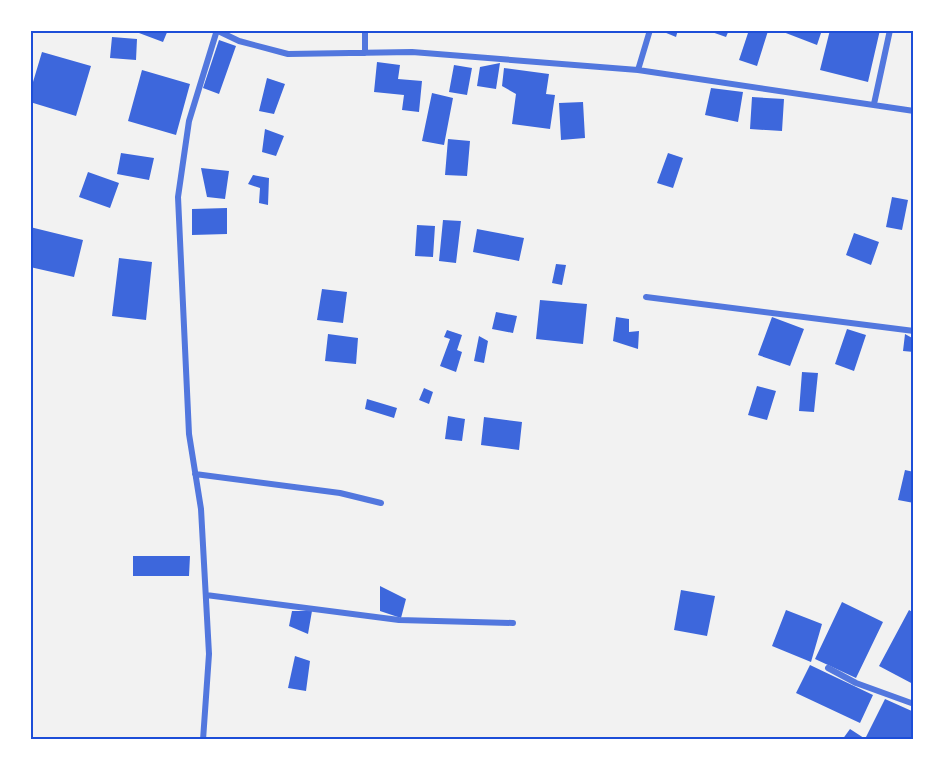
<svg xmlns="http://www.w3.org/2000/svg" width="944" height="770" viewBox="0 0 944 770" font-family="Helvetica,sans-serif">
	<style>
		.building { fill: #3d67dc }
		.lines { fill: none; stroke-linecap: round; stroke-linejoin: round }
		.minor { stroke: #5277de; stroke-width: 6 }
		.neatline { fill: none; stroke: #1d4ed8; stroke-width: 2 }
	</style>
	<rect width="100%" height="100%" fill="#f2f2f2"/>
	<path class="building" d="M131 30H168L163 42Z
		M659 30H678L676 37Z
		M706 30H729L726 37Z
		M749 30 768 31 757 66 739 60Z
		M778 30H822L817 45Z
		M830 30H880L868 82 820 70Z
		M112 37 137 39 136 60 110 58Z
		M219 40 236 46 219 94 203 88Z
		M42 52 91 66 76 116 30 102V92Z
		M377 62 400 65 398 79 422 81 419 112 402 110 404 95 374 92Z
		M500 63 496 89 477 86 480 67Z
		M454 65 472 68 467 95 449 92Z
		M504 68 549 74 546 94 555 95 550 129 512 124 516 94 502 86Z
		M142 70 190 84 176 135 128 121Z
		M267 78 285 84 274 114 259 111Z
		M711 88 743 92 738 122 705 115Z
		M432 93 453 98 444 145 422 141Z
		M752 97 784 99 782 131 750 129Z
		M583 102 585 138 561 140 559 103Z
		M265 129 284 136 276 156 262 152Z
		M448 139 470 141 467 176 445 175Z
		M121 153 154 158 149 180 117 174Z
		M668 153 683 158 673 188 657 183Z
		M201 168 229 171 225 199 207 197Z
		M88 172 119 183 110 208 79 197Z
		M253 175 269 178 268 205 259 203 260 188 248 184Z
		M892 197 908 200 902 230 886 227Z
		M227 208V234L192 235V209Z
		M443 220 461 221 456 263 439 261Z
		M417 225 435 226 433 257 415 256Z
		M30 227 83 240 74 277 30 267Z
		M477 229 524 238 519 261 473 252Z
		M854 233 879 242 871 265 846 255Z
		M119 258 152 262 146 320 112 316Z
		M556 264 566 265 562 285 552 283Z
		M322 289 347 292 343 323 317 320Z
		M540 300 587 304 583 344 536 339Z
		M496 312 517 316 513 333 492 329Z
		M616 317 629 319V332L639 331 638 349 613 341Z
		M772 317 804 329 790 366 758 355Z
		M847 329 866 335 854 371 835 364Z
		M447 330 462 335 457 350 462 352 456 372 440 366 450 339 444 337Z
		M328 334 358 338 356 364 325 361Z
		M905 334 914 339V352L903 351Z
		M479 336 488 341 484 363 474 361Z
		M802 372 818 373 814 412 799 411Z
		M757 386 776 391 767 420 748 415Z
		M424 388 433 392 429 404 419 400Z
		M367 399 397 408 394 418 365 409Z
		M448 416 465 419 462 441 445 439Z
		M484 417 522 422 519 450 481 445Z
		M905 470 914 472V503L898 500Z
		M133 556H190L189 576H133Z
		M380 586 406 599 401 618 380 611Z
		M681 590 715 596 707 636 674 630Z
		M842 602 883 622 856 678 815 659Z
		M786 610 822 624 811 662 772 646Z
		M909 610 914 613 913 684 879 666Z
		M292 611H312L308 634 289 626Z
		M295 656 310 661 306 691 288 688Z
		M810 665 873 695 860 723 796 693Z
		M885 699 914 712V740H873L866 737Z
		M850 729 867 740H842Z"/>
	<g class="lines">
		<path class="minor" d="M216 30 239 41 288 54 412 52 638 70 914 111
			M365 53V30
			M638 70 650 30
			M874 104 890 30
			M646 297 914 331
			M195 474 340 493 381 503
			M206 595 399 620 513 623
			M828 668 856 683 914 704
			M203 740 209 654 201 509 189 434 178 197 189 121 217 30"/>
	</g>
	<rect width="944" height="770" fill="none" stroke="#ffffff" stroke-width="63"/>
	<rect x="32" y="32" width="880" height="706" class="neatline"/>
</svg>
